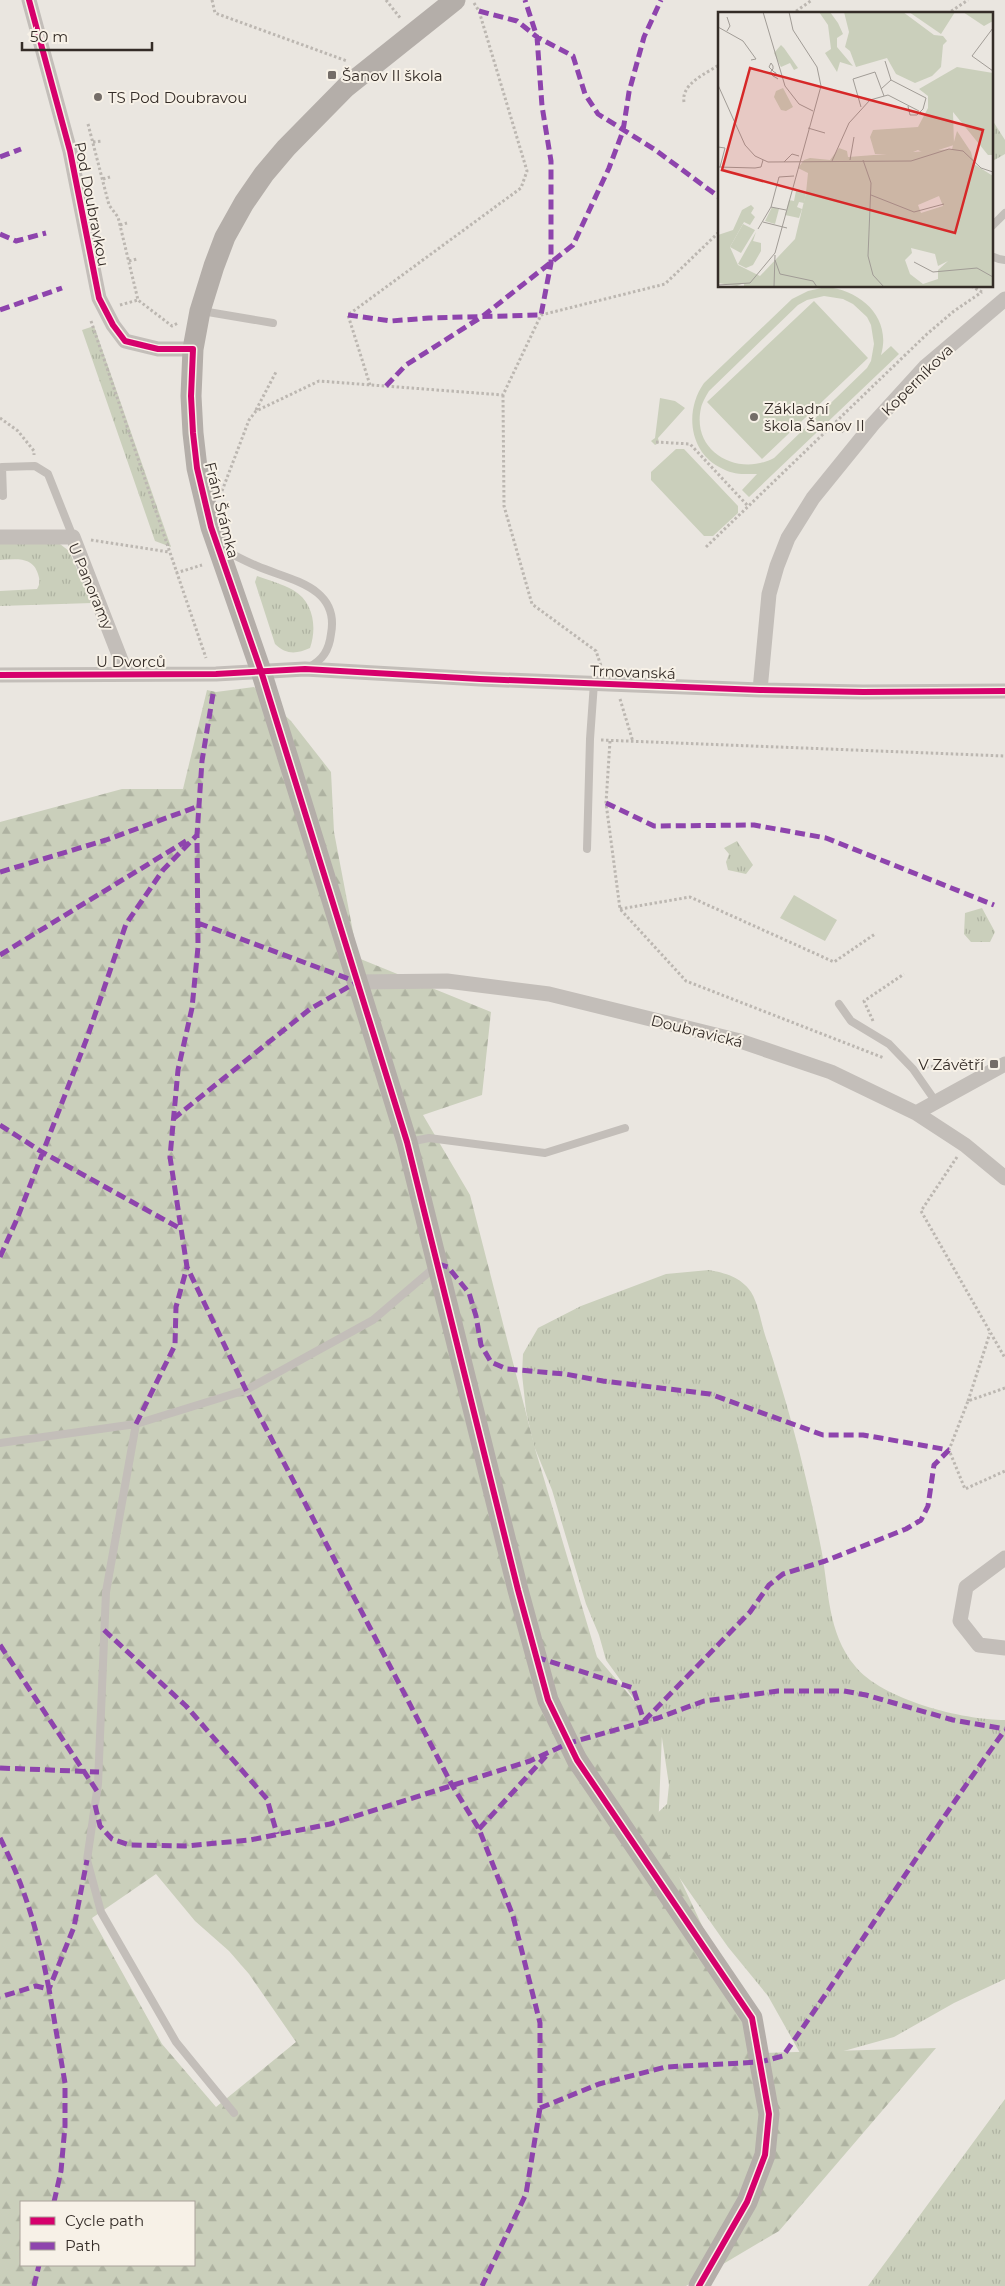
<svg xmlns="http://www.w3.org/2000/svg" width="1005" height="2286" viewBox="0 0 1005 2286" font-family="Montserrat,sans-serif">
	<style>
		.grass { fill: url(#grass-tufts) }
		.forest { fill: url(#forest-firs); fill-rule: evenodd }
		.pitch { fill: #cacfbb; fill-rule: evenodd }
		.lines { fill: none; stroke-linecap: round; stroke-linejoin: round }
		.path { stroke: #bcb7b1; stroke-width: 3; stroke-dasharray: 2.5 2.5; stroke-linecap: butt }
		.lane { stroke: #c3beb9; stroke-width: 8 }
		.street { stroke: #c3beb9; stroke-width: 15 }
		.secondary { stroke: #b4aea9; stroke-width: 21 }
		.quiet { stroke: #8e44ad; stroke-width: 5; stroke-dasharray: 10 5; stroke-linecap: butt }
		.cycleway-casing { stroke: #f7f1e7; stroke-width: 9 }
		.cycleway { stroke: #d6006c; stroke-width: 6 }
		.poi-dot { fill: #746d68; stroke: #f7f1e7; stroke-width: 2 }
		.labels { text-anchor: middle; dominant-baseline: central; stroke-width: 4; stroke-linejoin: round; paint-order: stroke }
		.poi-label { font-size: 15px; fill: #342c27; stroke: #f7f1e7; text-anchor: start }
		.street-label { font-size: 15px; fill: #342c27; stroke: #f7f1e7 }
		.inset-road { fill: none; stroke: #a19c96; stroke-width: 1 }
		.view { fill: #d62828; fill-opacity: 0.15; stroke: #d62828; stroke-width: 2.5 }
		.inset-edge { fill: none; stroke: #342c27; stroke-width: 2.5 }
	</style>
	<defs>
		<pattern id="grass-tufts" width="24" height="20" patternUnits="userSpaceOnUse" patternTransform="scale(1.25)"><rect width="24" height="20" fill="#cacfbb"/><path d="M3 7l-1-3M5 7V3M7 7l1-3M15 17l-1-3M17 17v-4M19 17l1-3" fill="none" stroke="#aeb2a1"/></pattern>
		<pattern id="forest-firs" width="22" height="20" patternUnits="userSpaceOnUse" patternTransform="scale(1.25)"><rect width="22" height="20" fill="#cacfbb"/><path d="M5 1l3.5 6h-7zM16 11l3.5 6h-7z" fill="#aeb2a1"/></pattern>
	</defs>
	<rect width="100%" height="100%" fill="#eae6e0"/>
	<path class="grass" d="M991 118 1005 140V154L991 162Z
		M94 326 171 547 155 541 82 330Z
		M0 542 60 544 69 551 92 603 0 606V591L37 589C40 584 40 580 38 574 33 556 15 559 0 560Z
		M257 576C268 580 282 584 293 590 314 602 317 628 310 648 297 654 286 655 275 644L255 582Z
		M737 841 753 865 746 874 728 870 726 862 729 854 724 848Z
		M982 908 995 932 990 942H971L964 934 965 913Z
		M709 1270C725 1273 741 1277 751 1292 758 1303 761 1322 765 1335 788 1404 807 1476 821 1548 829 1588 827 1633 855 1666 882 1700 963 1720 1005 1720V1979L954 2003 894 2037 822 2057 800 2053 768 1996 728 1947 669 1863 649 1821 667 1804 669 1785 662 1738 606 1660 599 1635 586 1604 552 1490 534 1446 526 1411 522 1374 523 1354 538 1328 581 1306 666 1274Z
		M1005 2099V2286H868Z"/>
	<path class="forest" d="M254 687 291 721 331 772 334 832 358 958 491 1012 482 1095 423 1115 470 1195 536 1452 597 1657 662 1733 658 1832 762 2053 936 2048 779 2231 686 2286H0V822L122 789H183L207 690 216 692ZM156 1874 195 1921 229 1951 249 1974 296 2042 216 2107 162 2044 92 1918ZM21 2202H194V2265H21Z"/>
	<path class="pitch" d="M826 287C861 290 892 318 881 355L891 346 899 354 749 497 742 490 757 474C745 474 734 475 723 469 689 454 684 411 704 383L792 299 808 291ZM824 296 843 299 853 304 867 317 871 325 874 344 871 361 867 368 774 458C738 477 691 452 701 408 702 403 706 396 709 391L798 305 807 300Z
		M814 301 868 358 762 459 707 402Z
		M660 398 675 401 685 408 658 438 659 443 655 445 651 441 655 438Z
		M676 449H684L738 506V513L713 536H704L651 480V472Z
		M794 895 837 920 825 941 780 918Z"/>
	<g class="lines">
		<path class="path" d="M212 0 215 13 347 61
			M386 0 401 19
			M792 14 812 0
			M947 14 968 0
			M684 102C681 84 705 74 719 65
			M88 124 109 205 118 217 138 300 172 326 178 323
			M93 142 102 141
			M103 179 110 177
			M120 225 127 223
			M129 261 137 259
			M971 286 982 292
			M120 305 138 300
			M91 321 206 658
			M370 385 348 315 521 188 527 171 479 11 474 3
			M503 395 504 506 532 604 596 651 602 669
			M256 410 276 372
			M0 418 18 431 34 451V455
			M835 423 845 434
			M656 442 690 444 748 506
			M222 491 249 420 256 411 319 381 503 395 541 315 665 284 719 232
			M91 540 169 552
			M706 547 927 334 954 311 982 292
			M176 573 202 565
			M620 699 633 742
			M601 740 1005 756
			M610 741 606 803 620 909 686 981 884 1058
			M620 909 690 897 834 962 875 934
			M873 1021 864 1001 904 974
			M926 1067 974 1062
			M957 1157 921 1211 1005 1358
			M1005 1388 968 1401 949 1450 965 1489 1005 1471
			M968 1401 990 1333"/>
		<path class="lane" d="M991 227 1005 213
			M991 256 999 259 1005 260
			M202 311 273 323
			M3 496 2 467 35 466 48 474 73 537
			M224 547 226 551C236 556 247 562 257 566 289 580 340 586 331 634 329 650 323 660 309 667
			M587 849 590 739 594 683
			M839 1004 851 1021 889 1044 913 1069 936 1102
			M409 1142 429 1138 545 1153 625 1128
			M136 1424 106 1592 98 1784 87 1860 101 1912 176 2042 234 2113
			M0 1443 136 1424 246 1390 373 1320 435 1267"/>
		<path class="street" d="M29 0 70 151 99 298 113 325 125 341 158 349H193
			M0 537H73L126 673
			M0 675 216 674 305 669 480 679 760 690 863 692 1005 691
			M760 690 769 594 777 566 788 538 813 498 873 424 925 367 1005 299
			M357 982 447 981 549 994 740 1041 831 1072 916 1113 965 1145 1005 1178
			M916 1113 1005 1064
			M1005 1558 966 1587 960 1621 979 1645 1005 1648"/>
		<path class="secondary" d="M455 0 346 87 286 148 264 174 244 203 225 237 214 266 200 311 193 349 191 396 193 433 197 468 211 527 261 671 407 1142 518 1590 548 1700 577 1760 752 2018 769 2114 765 2155 747 2202 699 2286"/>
		<path class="quiet" d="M479 11 517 21 537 37 573 56 585 94 598 114 654 149 719 197
			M0 157 21 149
			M0 234 16 241 46 233
			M0 310 62 288
			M348 315 391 321 429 318 541 315 551 263V161L542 106 537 37 525 0
			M386 386 406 365 483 316 573 245 609 168 623 131 629 92 644 37 661 0
			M213 694 202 761 197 835 198 947 192 1008 178 1070 170 1157 187 1267 246 1390 452 1785 479 1829 513 1916 540 2023V2108L526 2194 482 2286
			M606 803 654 826 754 825 826 838 994 905
			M0 872 106 840 199 806
			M198 923 357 982
			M0 955 186 841
			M173 1119 310 1009 357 982
			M0 1125 42 1152 181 1229
			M0 1257 17 1219 87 1038 126 924 163 870 197 835
			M438 1264 448 1267 469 1293 476 1316 481 1345 491 1362 507 1369 565 1374 603 1381 710 1394 823 1435H863L949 1450
			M136 1424 175 1345 176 1307 187 1267
			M104 1630 186 1706 267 1799 277 1834
			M0 1645 97 1791
			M536 1657 633 1688 644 1721
			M644 1721 750 1612 769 1585 783 1574 825 1561 906 1529 921 1520 928 1506 934 1465 949 1450
			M0 1768 99 1772
			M95 1805 100 1826 112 1839 129 1845 185 1846 250 1840 330 1824 530 1761 569 1743 658 1718 704 1701 778 1691H844L866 1695 953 1720 1005 1729
			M479 1829 546 1756
			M0 1838C26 1889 38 1933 49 1989L36 1986 0 1997
			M540 2108 599 2084 666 2067 760 2062 783 2056C859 1948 928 1836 1005 1730
			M54 2202 61 2171 65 2126V2083L49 1989 74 1927 87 1860
			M34 2286 39 2265"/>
		<defs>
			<path id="cycleway" d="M29 0 70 151 99 298 113 325 125 341 158 349H193L191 396 193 433 197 468 211 527 261 671 407 1142 518 1590 548 1700 577 1760 752 2018 769 2114 765 2155 747 2202 699 2286
				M0 675 216 674 305 669 480 679 760 690 863 692 1005 691"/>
		</defs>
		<use href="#cycleway" class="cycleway-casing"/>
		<use href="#cycleway" class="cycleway"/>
	</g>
	<g class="poi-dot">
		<rect x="327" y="70" width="10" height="10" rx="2.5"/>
		<circle cx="98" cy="97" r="5"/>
		<circle cx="754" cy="417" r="5"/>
		<rect x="989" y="1059" width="10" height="10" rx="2.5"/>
	</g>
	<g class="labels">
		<g class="poi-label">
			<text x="342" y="75">Šanov II škola</text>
			<text x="108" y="97">TS Pod Doubravou</text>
			<text x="764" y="408">Základní<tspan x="764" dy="17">škola Šanov II</tspan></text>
			<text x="984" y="1064" text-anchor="end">V Závětří</text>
		</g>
		<g class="street-label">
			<text transform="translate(92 204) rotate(79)">Pod Doubravkou</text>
			<text transform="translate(917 380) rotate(-45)">Koperníkova</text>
			<text transform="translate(222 510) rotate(76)">Fráni Šrámka</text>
			<text transform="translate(91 586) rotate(67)">U Panoramy</text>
			<text x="131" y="661">U Dvorců</text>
			<text transform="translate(633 672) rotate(2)">Trnovanská</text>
			<text transform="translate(697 1031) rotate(14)">Doubravická</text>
		</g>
	</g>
	<g transform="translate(718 12)">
		<rect width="275" height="275" fill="#eae6e0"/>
		<path d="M126 0H185L216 23 225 24 229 29 225 33 223 55 214 64 197 71 178 62 169 46 138 55 132 39 127 35 131 20ZM191 0H237L223 22ZM245 0H275V9L266 14ZM63 33 66 36 80 56 76 58 72 51 63 55 56 41ZM239 55 275 61V143H270L235 100 236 133 208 142 200 138 190 142H157L152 125 155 118 200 115 210 96V84L201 77ZM54 195 61 197 57 212 47 209Z" fill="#cacfbb"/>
		<path d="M101 0H112L120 11 125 22 119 26V35L135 54 122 50 119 60 107 41 113 37 110 13ZM239 119 253 140 256 152 275 164V275H26V271L19 274 0 271V223L15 218 24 198 33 193 36 196 33 201 37 205 32 213 26 210 12 235 20 253 42 264 77 227 88 181 90 161 80 156 86 148 92 146 112 148 121 136 129 139 130 145 234 137ZM221 184 225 194 203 201 200 193ZM193 236 217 242 220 254 230 249 220 258V267L205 272 192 262 187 248 194 241Z" fill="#cacfbb" fill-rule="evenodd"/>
		<path d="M65 76 75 95 68 99 63 98 56 85 58 79ZM78 179 88 181 86 191 81 190 79 195 84 197 81 206 67 203 71 188 76 189ZM25 212 37 218 23 241 12 235ZM38 220 35 229 43 231V239L35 253 28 256 20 252Z" fill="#cacfbb"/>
		<path class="inset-road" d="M45 0 67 74 81 92 95 99M9 5 12 14 9 19M0 15 25 29 38 47 33 48M275 16 254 44 275 59M167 49 173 68M56 64 58 62V61L56 60 51 55 53 51 55 54V57L53 59V61L55 64 57 65 60 67M0 73 27 133 37 144 50 150 193 149 231 137 245 139 263 156 275 160M163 77 173 68 208 86 205 97 199 103H192L190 94M143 95 135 67 157 60 166 84M90 116 107 121M0 135 7 136 2 155M132 148 136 125M145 148 153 171 150 244 155 263 166 275M114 149 131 111 152 88 170 83 201 99M66 150 74 142 81 144M0 155 37 156 43 155 45 148M153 183 196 200 226 192M53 195 68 198M45 210 69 216M40 217 53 195 61 165 76 164M57 248 62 262 95 269 99 275M196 250 215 260 259 256 275 265M0 273 32 271 57 241 103 74 99 55 75 18 71 0M56 275 57 243"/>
		<path class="view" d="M32 56 265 118 237 221 4 158Z"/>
		<rect width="275" height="275" class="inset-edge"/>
	</g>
	<rect x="20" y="2201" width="175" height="65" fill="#f7f1e7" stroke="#a9a29a"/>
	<rect x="30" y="2217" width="25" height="8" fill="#d6006c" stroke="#a9a29a"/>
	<text x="65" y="2226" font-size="15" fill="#342c27">Cycle path</text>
	<rect x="30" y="2242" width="25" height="8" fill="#8e44ad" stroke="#a9a29a"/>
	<text x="65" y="2251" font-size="15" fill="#342c27">Path</text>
	<path d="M22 42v8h130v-8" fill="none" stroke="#342c27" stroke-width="2.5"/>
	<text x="30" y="42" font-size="15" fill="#342c27" stroke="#f7f1e7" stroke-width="4" paint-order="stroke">50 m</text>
</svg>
